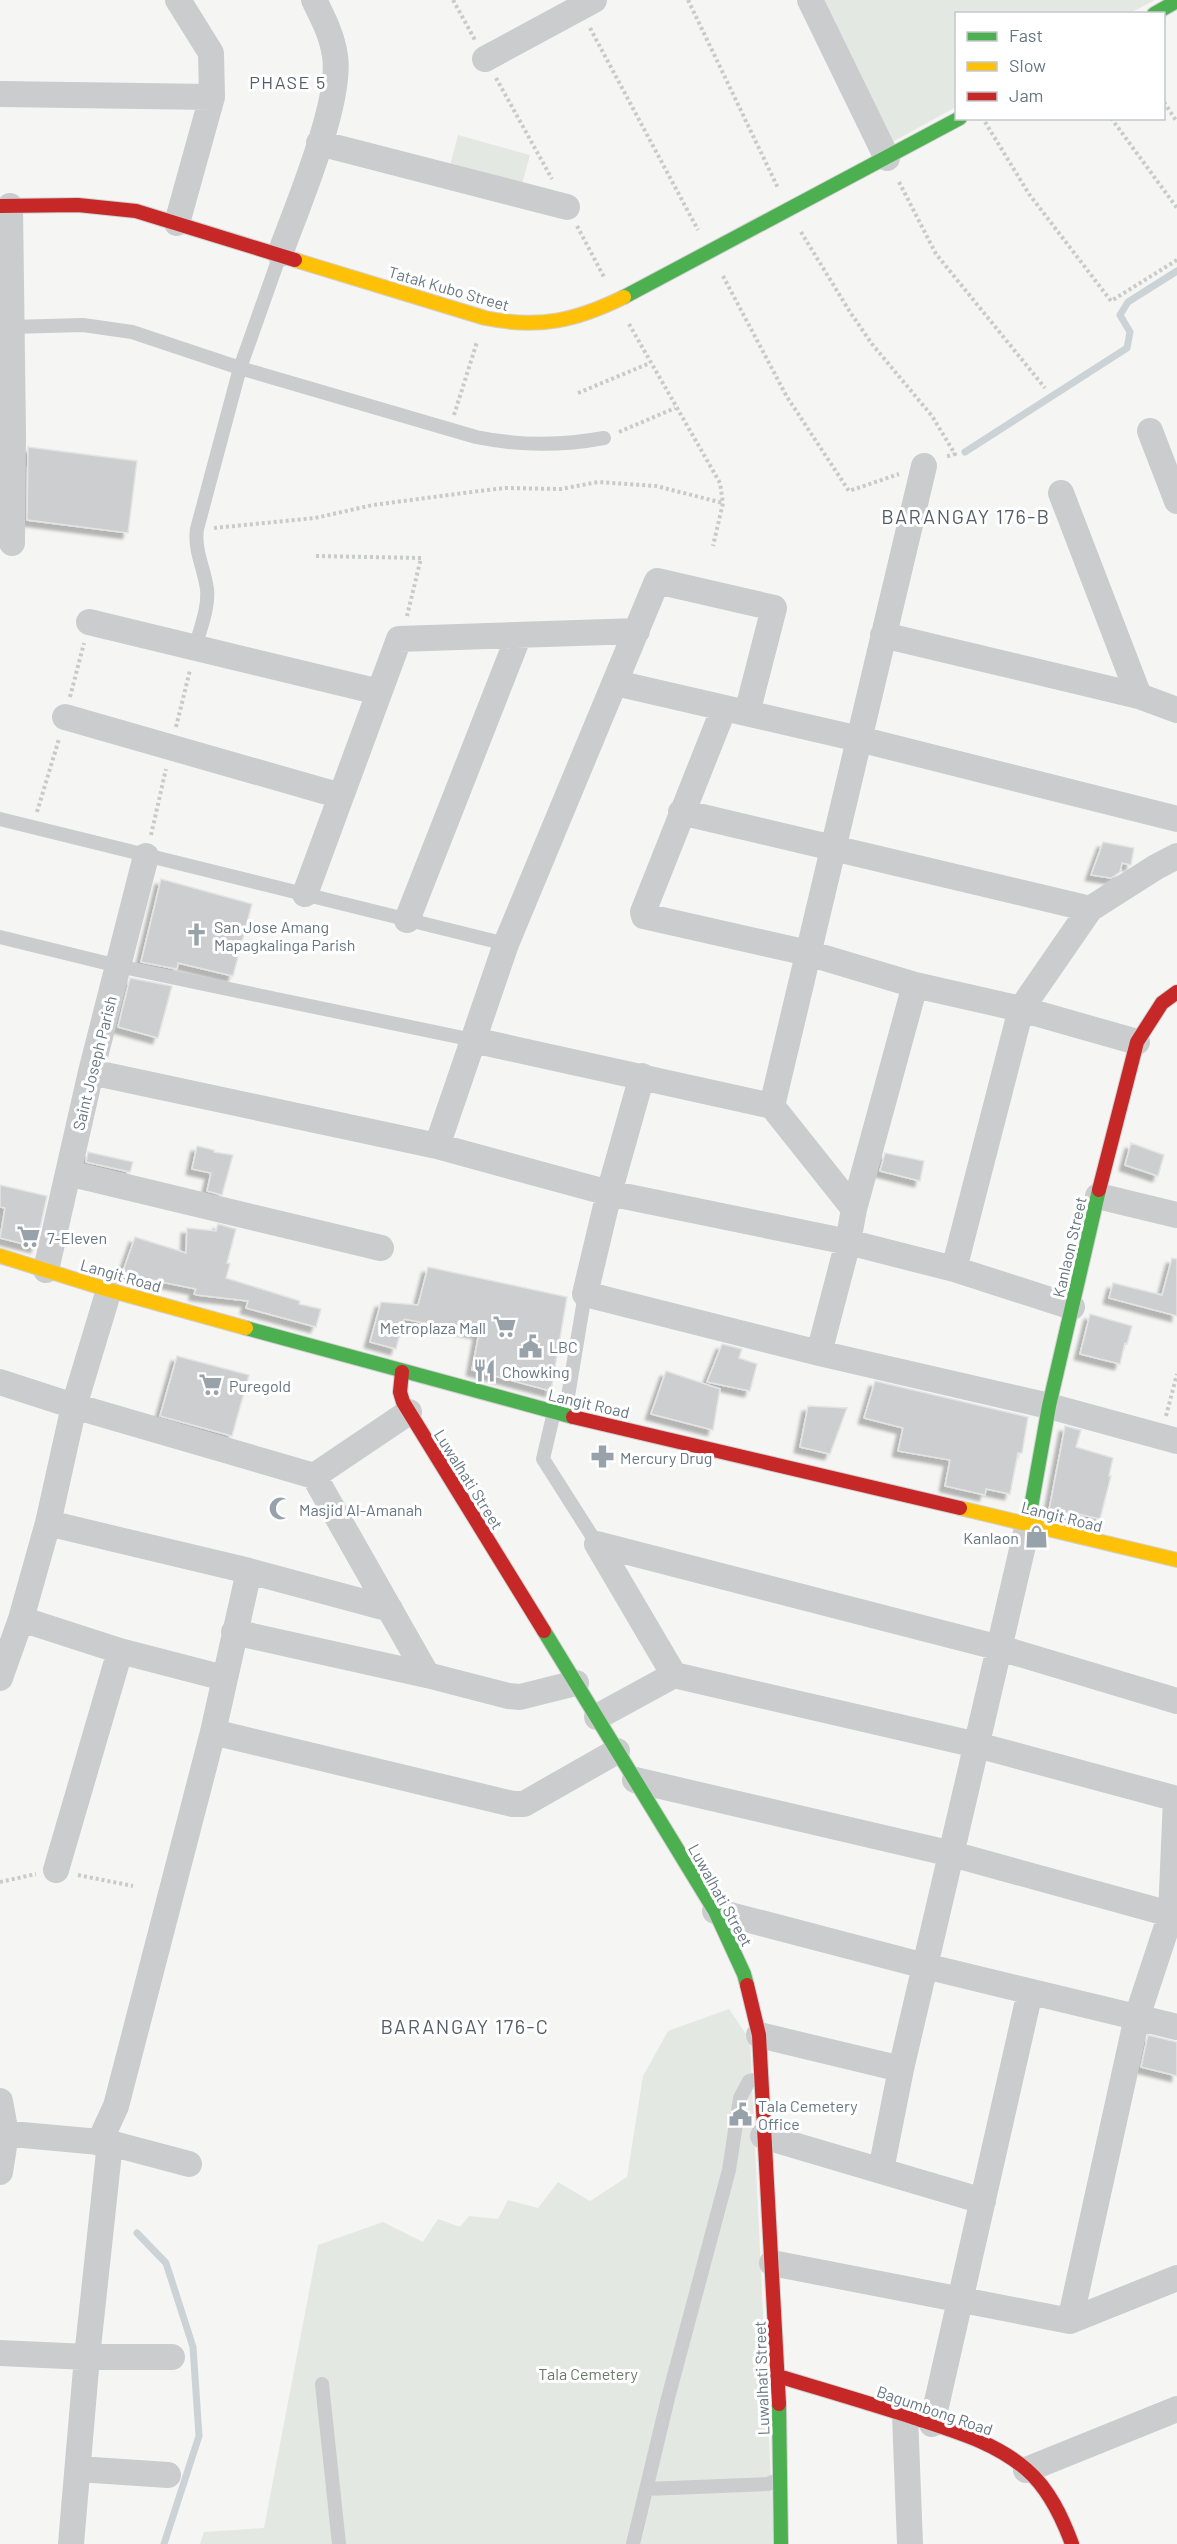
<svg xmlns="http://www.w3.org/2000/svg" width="1177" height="2544" viewBox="0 0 1177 2544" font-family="Barlow,sans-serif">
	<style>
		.green { fill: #e4e8e2 }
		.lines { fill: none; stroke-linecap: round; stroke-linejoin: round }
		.stream { stroke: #ccd3d6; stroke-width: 7 }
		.building { fill: #cdcecf; stroke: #e4e4e4; stroke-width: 1.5; filter: url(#shadow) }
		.fast-casing { stroke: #d1d1d2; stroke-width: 16 }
		.slow-casing { stroke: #d1d1d2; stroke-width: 16 }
		.jam-casing { stroke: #d1d1d2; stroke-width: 16 }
		.path { stroke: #c9caca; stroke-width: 4; stroke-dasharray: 3 3; stroke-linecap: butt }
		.lane { stroke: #cacccd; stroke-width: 14 }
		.street { stroke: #cacccd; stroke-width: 26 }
		.fast { stroke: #4caf50; stroke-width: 14 }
		.slow { stroke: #ffc107; stroke-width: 14 }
		.jam { stroke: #c62828; stroke-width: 14 }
		.labels { text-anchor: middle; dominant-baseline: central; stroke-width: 6; stroke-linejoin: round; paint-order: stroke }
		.street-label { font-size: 16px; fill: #667682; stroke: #fff }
		.poi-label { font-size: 16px; fill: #667682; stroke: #fff; text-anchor: start }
		.park-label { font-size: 16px; fill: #697a65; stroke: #fff }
		.neighbourhood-label { font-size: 18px; letter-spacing: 1.5px; fill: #545f68; stroke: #fff }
		.quarter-label { font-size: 20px; letter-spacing: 1.5px; fill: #545f68; stroke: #fff }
	</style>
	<defs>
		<filter id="shadow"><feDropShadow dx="-5.5" dy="5.5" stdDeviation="1.5" flood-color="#0004"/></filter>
	</defs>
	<rect width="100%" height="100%" fill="#f5f5f4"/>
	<path class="green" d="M817 0H1155L1130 13 956 14V107L887 145Z
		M458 135 530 155 521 188 449 169Z
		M729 2009 750 2040 774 2544H200L204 2532 264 2528 318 2245 383 2222 423 2242 438 2219 460 2227 469 2216 498 2219 508 2200 538 2208 558 2182 590 2201 627 2177 643 2076 668 2031Z"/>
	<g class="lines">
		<path class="stream" d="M965 452 1127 348 1130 332 1120 315 1128 302 1177 271
			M137 2233 166 2263 193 2347 199 2436 164 2544"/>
	</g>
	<path class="building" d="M28 447 137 461 128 533 27 520Z
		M1103 842 1134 848 1131 865 1122 863 1120 872 1111 878 1091 875Z
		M161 879 252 904 233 976 178 963 177 969 141 962Z
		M130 978 172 986 158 1038 118 1027Z
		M1131 1143 1164 1155 1158 1176 1125 1165Z
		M197 1146 214 1150V1152L233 1155 222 1195 207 1191 211 1173 192 1169Z
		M88 1152 133 1162 130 1172 86 1162Z
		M885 1153 924 1161 920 1181 880 1171Z
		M0 1185 47 1196 36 1247 0 1238 5 1208 0 1207Z
		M218 1224 236 1229 227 1263 230 1264 226 1278 300 1301 299 1304 321 1309 316 1327 246 1308 248 1301 197 1295 194 1294 196 1289 122 1274 135 1237 186 1253 187 1228 216 1231Z
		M1172 1258 1177 1259V1316L1109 1298 1113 1283 1162 1295Z
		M428 1267 567 1297 551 1391 472 1370 479 1333 404 1319 396 1349 370 1342 381 1302 418 1305Z
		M1090 1314 1132 1326 1127 1344 1125 1343 1120 1364 1080 1354Z
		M722 1344 742 1349 739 1358 757 1364 750 1391 707 1382Z
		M177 1356 249 1375 232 1436 160 1416Z
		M666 1371 720 1389 713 1430 651 1414Z
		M875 1381 1028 1417 1022 1453H1018L1010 1494 986 1489 985 1495 945 1486 950 1460 898 1451 903 1428 864 1418Z
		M808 1406 847 1408 830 1454 800 1447Z
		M1065 1426 1081 1430 1076 1447 1113 1458 1109 1476H1111L1100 1519 1078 1514 1077 1517 1049 1510Z
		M1148 2035 1177 2042V2076L1141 2067Z"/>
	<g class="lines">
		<defs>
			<path id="fast" d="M1154 14 1177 1
				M624 297 960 118
				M246 1328 573 1417
				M1028 1524 1049 1406 1099 1190
				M544 1631 715 1911 744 1974 747 1985
				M779 2404 781 2544"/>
			<path id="slow" d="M295 260 485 318C539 329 575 321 624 297
				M0 1256 109 1290 246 1328
				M960 1508 1177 1560"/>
			<path id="jam" d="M0 206 78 205 136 211 295 260
				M1099 1190 1137 1042 1162 1003 1177 992
				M402 1372 400 1392 403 1402 544 1631
				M573 1417 960 1508
				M747 1985 759 2035 779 2404
				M778 2376C824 2390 869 2403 915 2418 954 2431 995 2442 1027 2470 1049 2489 1062 2517 1072 2544"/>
		</defs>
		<use href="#fast" class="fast-casing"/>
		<use href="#slow" class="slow-casing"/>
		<use href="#jam" class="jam-casing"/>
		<path class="path" d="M453 0 475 40
			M688 0 778 188
			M590 28 698 230
			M496 78 552 179
			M1164 102 1177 122
			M1111 118 1177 208
			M985 122 1029 194 1111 301 1177 260
			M899 182 936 254 1045 388
			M577 226 604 277
			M801 232 850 312 872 344 932 416 955 454 945 457
			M723 276 787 397 849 491 899 474
			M629 324 720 483 723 503 713 546
			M578 393 650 363
			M454 415 477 342
			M619 432 675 408
			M214 528 315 518 373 505 479 491 505 488 561 489 598 482 656 486 723 503
			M316 556 421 558 407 616
			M70 697 84 643
			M176 727 190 670
			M37 812 59 739
			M151 835 166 769
			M1166 1416 1177 1374
			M78 1875 133 1886
			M0 1882 36 1874"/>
		<path class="lane" d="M11 327 83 325 132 332 240 368 476 437C520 446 561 446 604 438
			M195 648C200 629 209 608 207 589 204 567 194 551 197 529L240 368 280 255
			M0 819 506 944
			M0 937 118 966 473 1040
			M554 1412 543 1459 597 1544
			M565 1414 585 1294
			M322 2384 339 2544
			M646 2489 768 2484 780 2479
			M633 2544 668 2398 729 2170 740 2098 749 2081 758 2079"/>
		<path class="street" d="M810 0 887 158
			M485 59 594 0
			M0 94 212 97
			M319 143 567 207
			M10 206 13 434 12 543
			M177 223 212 97 211 53 178 0
			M280 254C297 207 342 102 335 56 332 35 323 18 314 0
			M1150 431 1177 501
			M1061 493 1139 696
			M89 622 379 692
			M883 635 1139 696 1177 710
			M616 683 859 739 1177 819
			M724 708 643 912 644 916 808 953 915 985 1021 1009 1137 1042
			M65 717 341 796
			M681 812 1090 909
			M305 894 399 639 637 631
			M407 920 519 635
			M473 1040 772 1106 854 1209
			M91 1072 437 1146 609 1193 848 1242 954 1269 1072 1307
			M642 1076 609 1193 585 1294 819 1353 1049 1406 1177 1441
			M772 1106 924 466
			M437 1146 506 944 657 581 774 608 747 713
			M68 1173 381 1248
			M1098 1196 1177 1215
			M954 1269 1021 1009 1090 909 1156 867 1177 856
			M46 1270 91 1072 146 856
			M819 1353 848 1242 854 1209 915 985
			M0 1382 74 1406 314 1476 427 1675
			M314 1476 409 1412
			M48 1523 249 1571 390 1609
			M597 1544 1000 1648 1177 1701
			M597 1544 674 1675
			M21 1619 120 1651 224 1678
			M234 1632 427 1675 508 1696 520 1697 576 1683
			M0 1678 21 1619 48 1523 74 1406 109 1290
			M597 1717 674 1675 977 1745 1177 1799
			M213 1732 513 1804H524L617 1751
			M635 1780 952 1854 1177 1916
			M56 1870 120 1651
			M715 1911 925 1966 1177 2027
			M759 2035 901 2069
			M0 2101 6 2134 0 2172
			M0 2133 110 2143 189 2164
			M763 2136 983 2201
			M99 2143 116 2106 213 1732 249 1571
			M881 2170 901 2069 1028 1524
			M772 2263 1070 2321 1177 2278
			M1070 2321 1137 2017 1171 1914 1176 1799
			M0 2353 87 2357H172
			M905 2415 910 2544
			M932 2424 1030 1992
			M78 2469 168 2475
			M1026 2470 1177 2409
			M71 2544 87 2357 110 2143"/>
		<use href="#fast" class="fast"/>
		<use href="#slow" class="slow"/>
		<use href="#jam" class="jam"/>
	</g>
	<defs>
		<symbol id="church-bare" viewBox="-9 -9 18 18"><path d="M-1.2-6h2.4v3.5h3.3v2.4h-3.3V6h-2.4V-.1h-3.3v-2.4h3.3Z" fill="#98a2aa" stroke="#fff" stroke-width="2.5" paint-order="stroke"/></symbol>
		<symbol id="supermarket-bare" viewBox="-9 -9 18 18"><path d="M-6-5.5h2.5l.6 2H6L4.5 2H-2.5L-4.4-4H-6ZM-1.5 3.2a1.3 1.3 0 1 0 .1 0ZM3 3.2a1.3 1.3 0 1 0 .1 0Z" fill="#98a2aa" stroke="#fff" stroke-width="2.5" paint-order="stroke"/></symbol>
		<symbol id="civic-bare" viewBox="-9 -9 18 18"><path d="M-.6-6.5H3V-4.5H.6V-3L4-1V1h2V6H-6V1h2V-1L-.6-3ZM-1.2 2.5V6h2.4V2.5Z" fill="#98a2aa" stroke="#fff" stroke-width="2.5" paint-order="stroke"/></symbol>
		<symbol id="restaurant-bare" viewBox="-9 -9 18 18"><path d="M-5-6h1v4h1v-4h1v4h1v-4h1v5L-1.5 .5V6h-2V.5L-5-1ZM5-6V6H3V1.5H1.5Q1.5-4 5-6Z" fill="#98a2aa" stroke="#fff" stroke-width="2.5" paint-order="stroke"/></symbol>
		<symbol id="pharmacy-bare" viewBox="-9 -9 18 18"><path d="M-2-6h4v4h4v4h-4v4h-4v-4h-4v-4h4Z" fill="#98a2aa" stroke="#fff" stroke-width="2.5" paint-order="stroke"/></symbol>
		<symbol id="mosque-bare" viewBox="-9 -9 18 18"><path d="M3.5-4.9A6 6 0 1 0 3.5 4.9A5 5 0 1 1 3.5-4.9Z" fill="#98a2aa" stroke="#fff" stroke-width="2.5" paint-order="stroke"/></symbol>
		<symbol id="shop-bare" viewBox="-9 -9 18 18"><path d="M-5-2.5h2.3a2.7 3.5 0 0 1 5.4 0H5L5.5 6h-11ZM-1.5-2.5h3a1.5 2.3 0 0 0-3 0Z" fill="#98a2aa" stroke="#fff" stroke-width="2.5" paint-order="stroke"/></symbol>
	</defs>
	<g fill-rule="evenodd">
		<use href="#church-bare" x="180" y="918" width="33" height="33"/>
		<use href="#supermarket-bare" x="12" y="1220" width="33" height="33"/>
		<use href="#supermarket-bare" x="488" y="1310" width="33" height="33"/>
		<use href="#civic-bare" x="514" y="1330" width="33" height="33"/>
		<use href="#restaurant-bare" x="468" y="1354" width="33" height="33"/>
		<use href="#supermarket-bare" x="194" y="1368" width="33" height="33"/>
		<use href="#pharmacy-bare" x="586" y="1440" width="33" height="33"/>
		<use href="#mosque-bare" x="264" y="1492" width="33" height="33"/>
		<use href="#shop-bare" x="1020" y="1520" width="33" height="33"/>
		<use href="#civic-bare" x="724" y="2098" width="33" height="33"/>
	</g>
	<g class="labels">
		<g class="street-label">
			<text transform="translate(449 288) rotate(16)">Tatak Kubo Street</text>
			<text transform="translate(94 1063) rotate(-76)">Saint Joseph Parish</text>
			<text transform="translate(1069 1247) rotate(-77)">Kanlaon Street</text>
			<text transform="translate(121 1275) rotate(16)">Langit Road</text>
			<text transform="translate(589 1403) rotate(13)">Langit Road</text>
			<text transform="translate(469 1479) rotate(58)">Luwalhati Street</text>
			<text transform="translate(1062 1516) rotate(14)">Langit Road</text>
			<text transform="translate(721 1895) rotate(61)">Luwalhati Street</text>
			<text transform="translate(761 2378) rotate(-92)">Luwalhati Street</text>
			<text transform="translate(935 2410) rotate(19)">Bagumbong Road</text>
		</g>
		<g class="poi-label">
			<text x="214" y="926">San Jose Amang<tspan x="214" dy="18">Mapagkalinga Parish</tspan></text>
			<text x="47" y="1237">7-Eleven</text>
			<text x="486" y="1327" text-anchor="end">Metroplaza Mall</text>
			<text x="549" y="1346">LBC</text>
			<text x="502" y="1371">Chowking</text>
			<text x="229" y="1385">Puregold</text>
			<text x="620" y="1457">Mercury Drug</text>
			<text x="299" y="1509">Masjid Al-Amanah</text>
			<text x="1019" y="1537" text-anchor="end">Kanlaon</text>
			<text x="758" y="2105">Tala Cemetery<tspan x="758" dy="18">Office</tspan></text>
		</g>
		<g class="park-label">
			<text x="588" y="2373">Tala Cemetery</text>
		</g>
		<g class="neighbourhood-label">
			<text x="288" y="82">PHASE 5</text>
		</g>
		<g class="quarter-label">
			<text x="966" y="516">BARANGAY 176-B</text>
			<text x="465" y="2026">BARANGAY 176-C</text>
		</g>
	</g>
	<rect x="955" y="12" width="210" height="108" fill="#ffffff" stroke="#c2c8cd" stroke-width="1.5"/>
	<rect x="967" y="32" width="30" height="9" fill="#4caf50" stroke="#c2c8cd" stroke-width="1.5"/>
	<text x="1009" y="42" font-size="18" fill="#667682">Fast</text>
	<rect x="967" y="62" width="30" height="9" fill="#ffc107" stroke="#c2c8cd" stroke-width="1.5"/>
	<text x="1009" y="72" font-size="18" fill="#667682">Slow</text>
	<rect x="967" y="92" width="30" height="9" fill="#c62828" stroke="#c2c8cd" stroke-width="1.5"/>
	<text x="1009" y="102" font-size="18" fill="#667682">Jam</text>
</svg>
